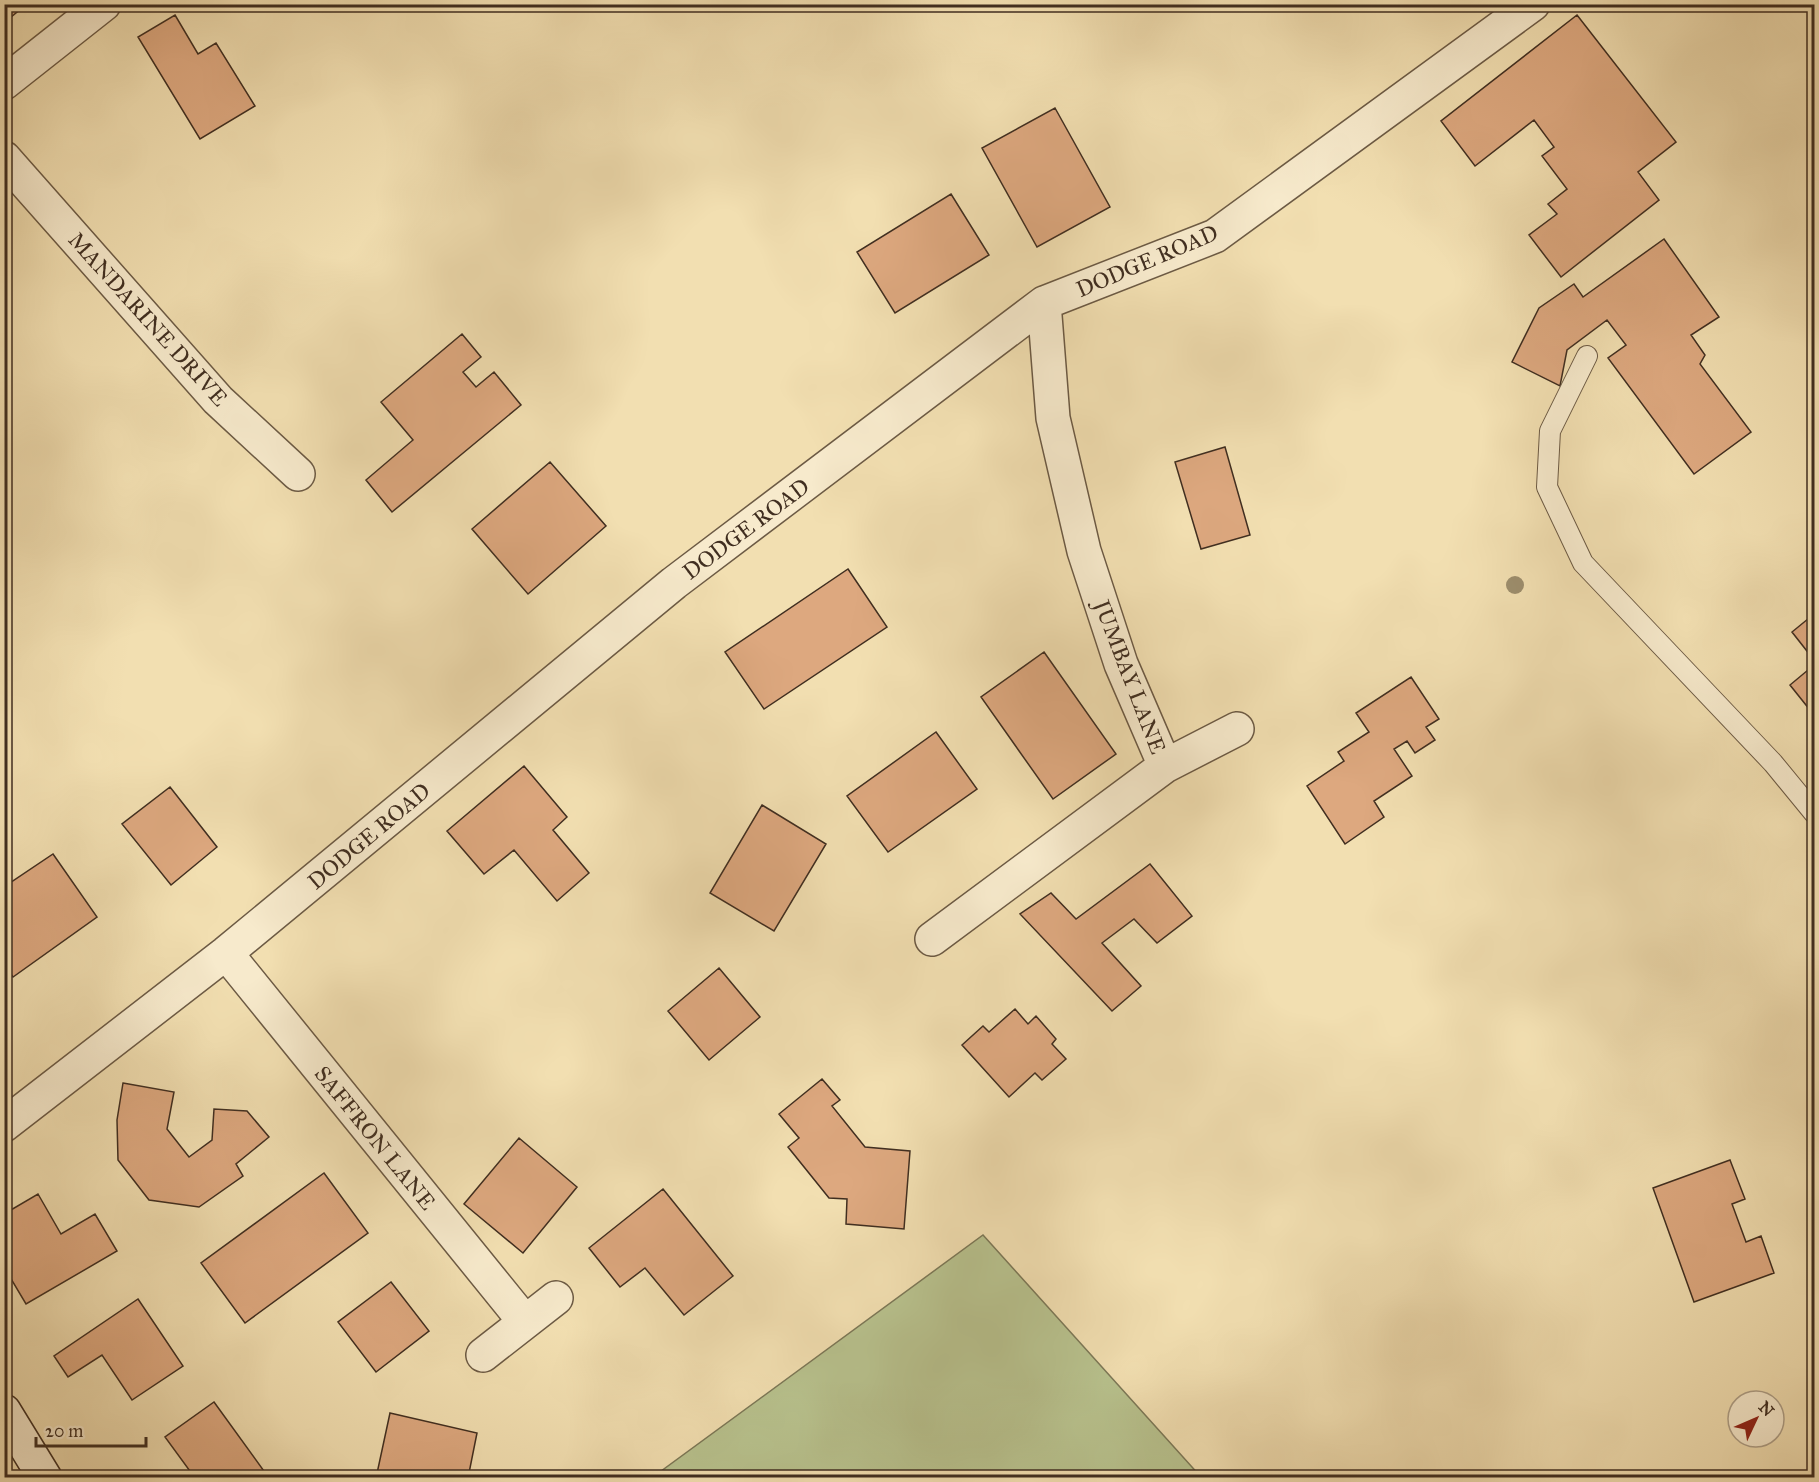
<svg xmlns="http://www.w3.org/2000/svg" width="1819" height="1482" viewBox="0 0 1819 1482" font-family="'IM FELL Great Primer',serif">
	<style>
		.green { fill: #b8c28e; stroke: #7c7857; stroke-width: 1.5 }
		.building { fill: #dda87f; stroke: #402e20; stroke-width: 1.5 }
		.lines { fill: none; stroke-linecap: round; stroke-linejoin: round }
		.lane-casing { stroke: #6c5a44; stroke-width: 22 }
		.street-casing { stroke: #6c5a44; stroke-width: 36 }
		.secondary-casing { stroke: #402e20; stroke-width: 36 }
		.lane { stroke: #f7eacc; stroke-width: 20 }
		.street { stroke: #f7eacc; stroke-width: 33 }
		.secondary { stroke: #f7eacc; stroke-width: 33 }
		.tree { fill: #9d8e6d }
		.labels { text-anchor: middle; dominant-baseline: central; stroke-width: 4.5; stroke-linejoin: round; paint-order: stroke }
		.street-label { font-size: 22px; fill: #402e20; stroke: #f7eacc }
	</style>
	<rect width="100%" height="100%" fill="#f2dfb1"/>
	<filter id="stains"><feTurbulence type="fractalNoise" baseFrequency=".00333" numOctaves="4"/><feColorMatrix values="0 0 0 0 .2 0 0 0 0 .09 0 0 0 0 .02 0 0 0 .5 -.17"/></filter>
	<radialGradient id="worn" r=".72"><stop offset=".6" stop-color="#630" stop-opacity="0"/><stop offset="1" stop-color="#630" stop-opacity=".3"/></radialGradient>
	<path class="green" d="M983 1235 1201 1477H653Z"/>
	<path class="building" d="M4 4H21L23 7 4 23Z
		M175 15 198 54 216 43 255 106 200 139 138 37Z
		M1577 15 1676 142 1638 172 1659 200 1561 277 1529 235 1557 214 1548 204 1567 189 1542 156 1554 147 1534 120 1475 166 1441 121Z
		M1055 108 1110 207 1037 247 982 148Z
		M951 194 989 255 895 313 857 252Z
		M1664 239 1719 317 1691 335 1705 355 1700 364 1751 432 1694 474 1608 358 1626 345 1607 320 1567 350 1560 386 1512 362 1539 308 1574 284 1583 297Z
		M462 334 481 357 463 372 476 387 494 372 521 405 392 512 366 480 413 440 381 402Z
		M1225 447 1250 535 1201 549 1175 462Z
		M550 462 606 526 528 594 472 529Z
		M848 569 887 627 764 709 725 652Z
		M1814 614V660L1792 632Z
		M1044 652 1116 754 1053 799 981 697Z
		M1814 665V715L1790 685Z
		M1411 677 1439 719 1426 727 1435 740 1415 753 1407 741 1394 749 1412 776 1374 801 1384 817 1345 844 1307 786 1344 761 1338 752 1369 732 1356 713Z
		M936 732 977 789 888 852 847 796Z
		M524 766 567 817 553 830 589 873 557 901 514 850 484 874 447 831Z
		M170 787 217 847 171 885 122 824Z
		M762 805 826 844 774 931 710 893Z
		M53 854 97 917 13 977 4 965V887Z
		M1150 864 1192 916 1157 943 1134 919 1102 943 1141 986 1112 1011 1020 914 1051 893 1076 919Z
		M719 968 760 1017 709 1060 668 1011Z
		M1015 1009 1028 1024 1036 1016 1056 1039 1052 1044 1066 1059 1042 1080 1035 1073 1009 1097 962 1045 983 1026 989 1032Z
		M822 1079 840 1100 832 1106 865 1147 910 1151 904 1229 846 1224 847 1199 829 1198 788 1147 799 1138 779 1114Z
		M123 1083 174 1092 167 1129 189 1157 212 1140 214 1109 247 1111 269 1137 236 1164 243 1176 199 1207 149 1200 118 1160 117 1120Z
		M519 1138 577 1187 523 1253 464 1204Z
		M1730 1160 1745 1199 1732 1204 1746 1242 1761 1236 1774 1273 1694 1302 1653 1188Z
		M324 1173 368 1233 245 1323 201 1263Z
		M663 1189 733 1276 684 1315 645 1268 620 1287 589 1248Z
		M38 1194 61 1234 95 1214 117 1251 26 1304 4 1267V1214Z
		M391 1282 429 1331 376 1372 338 1322Z
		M138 1299 183 1366 132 1400 102 1355 68 1377 54 1356Z
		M214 1402 269 1478H195L165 1437Z
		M390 1413 477 1433 468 1478H376Z"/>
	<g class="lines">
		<defs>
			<path id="lane" d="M1587 356 1550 431 1547 487 1583 563 1773 763 1814 813"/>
			<path id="street" d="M4 83 104 4
				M4 158 218 400 298 474
				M1165 766 1237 729
				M932 939 1165 766 1121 664 1084 551 1053 418 1044 303
				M226 953 525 1322
				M4 1125 226 953 674 583 1044 303 1215 236 1533 4
				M483 1355 556 1298"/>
			<path id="secondary" d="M4 1411 45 1478"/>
		</defs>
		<use href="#lane" class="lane-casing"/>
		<use href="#street" class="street-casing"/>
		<use href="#secondary" class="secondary-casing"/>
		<use href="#lane" class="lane"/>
		<use href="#street" class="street"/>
		<use href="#secondary" class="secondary"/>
	</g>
	<circle class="tree" cx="1515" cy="585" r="9"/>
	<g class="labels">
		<g class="street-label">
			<text transform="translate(1147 261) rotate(-23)">DODGE ROAD</text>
			<text transform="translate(148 319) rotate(48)">MANDARINE DRIVE</text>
			<text transform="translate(746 529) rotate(-37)">DODGE ROAD</text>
			<text transform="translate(1130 677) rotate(69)">JUMBAY LANE</text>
			<text transform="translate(369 836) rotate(-40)">DODGE ROAD</text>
			<text transform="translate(375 1138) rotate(51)">SAFFRON LANE</text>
		</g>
	</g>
	<rect width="1819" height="1482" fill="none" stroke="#f2dfb1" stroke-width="24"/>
	<rect x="6" y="6" width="1807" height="1470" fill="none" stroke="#402e20" stroke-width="3"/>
	<rect x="12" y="12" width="1795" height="1458" fill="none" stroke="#402e20" stroke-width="1.5"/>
	<g transform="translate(1756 1419) rotate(46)"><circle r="28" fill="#f7eacc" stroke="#ae9f87" stroke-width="1.5"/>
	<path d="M0-4.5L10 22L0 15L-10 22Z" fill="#8f2418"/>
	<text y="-9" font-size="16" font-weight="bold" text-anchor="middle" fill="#402e20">N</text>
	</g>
	<path d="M36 1437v9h110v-9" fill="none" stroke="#402e20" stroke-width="3"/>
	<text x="45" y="1437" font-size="18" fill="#402e20" stroke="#f7eacc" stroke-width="4.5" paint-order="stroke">20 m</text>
	<rect width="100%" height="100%" filter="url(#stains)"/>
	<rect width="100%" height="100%" fill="url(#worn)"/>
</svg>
